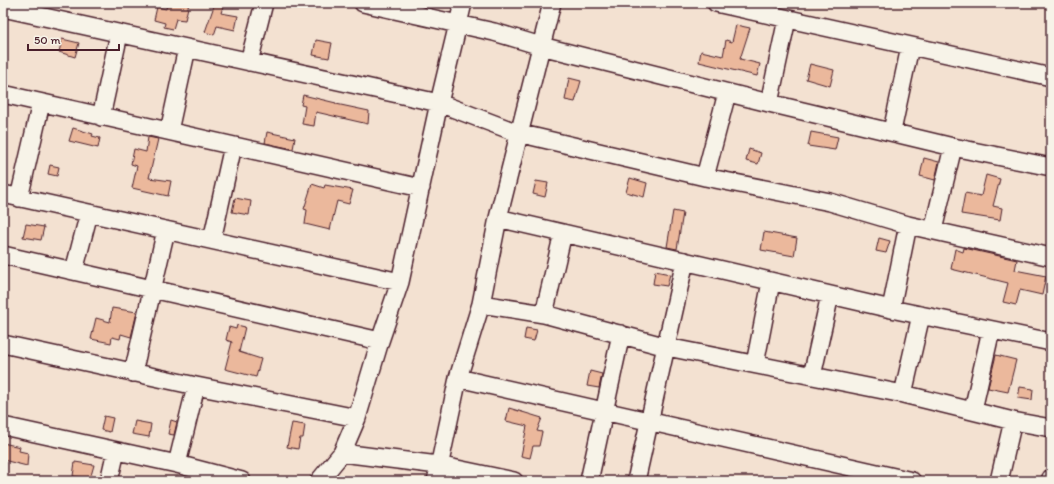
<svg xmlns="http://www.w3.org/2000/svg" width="1054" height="484" viewBox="0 0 1054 484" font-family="Itim,sans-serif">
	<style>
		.building { fill: #ebb89c; stroke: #4a1f2b }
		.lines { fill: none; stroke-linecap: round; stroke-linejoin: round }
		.minor-casing { stroke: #4a1f2b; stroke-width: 20 }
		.minor { stroke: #f7f3e8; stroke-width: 17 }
	</style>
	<rect width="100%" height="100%" fill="#f3e1d1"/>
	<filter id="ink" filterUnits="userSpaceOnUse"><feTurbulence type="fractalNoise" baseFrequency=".025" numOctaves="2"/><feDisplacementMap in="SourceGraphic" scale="8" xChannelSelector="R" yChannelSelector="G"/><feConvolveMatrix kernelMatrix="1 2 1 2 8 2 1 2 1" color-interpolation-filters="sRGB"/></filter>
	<g filter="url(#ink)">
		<path class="building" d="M167 3H189L185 20 176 19 173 29 164 27 165 23 154 20 157 7 166 9Z
			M215 3H224L221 13 238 16 235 30 217 26 214 35 205 32Z
			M736 25 750 28 740 59 760 64 757 76 699 62 701 51 723 56 726 40 732 42Z
			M62 39 79 43 75 57 59 52Z
			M316 40 332 43 329 58 313 55Z
			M810 64 834 70 830 86 806 79Z
			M569 78 581 81 575 102 565 100Z
			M303 95 336 103V104L369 111 368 124 316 112 314 126 302 124 305 106 301 105Z
			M73 128 93 134 92 136 100 138 98 148 69 141Z
			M267 132 295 138 293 149 265 143Z
			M811 132 838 137 835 150 808 146Z
			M148 137 158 139 149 178 171 181 168 196 132 188 137 166 131 164 134 149 146 152Z
			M749 149 761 153 758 164 746 161Z
			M924 158 939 162 935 180 920 176Z
			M50 165 59 167 57 176 48 174Z
			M986 175 1000 179 993 206 1002 208 1000 220 961 214 965 193 981 196Z
			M630 178 647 183 644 197 626 192Z
			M536 181 548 183 545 197 533 194Z
			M312 184 324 188 325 185 353 190 349 204 337 201 330 230 305 224 307 210 304 209Z
			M235 198 251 201 249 215 232 212Z
			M673 211 683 213 677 249 667 247Z
			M26 224 44 227 41 240 23 237Z
			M764 232 797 238 794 256 761 250Z
			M879 238 890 241 886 253 876 251Z
			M964 248 1017 260 1015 270 1046 276 1042 295 1020 290 1016 305 1003 302 1008 283 951 269 955 249 963 252Z
			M655 271 670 274 667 286 653 284Z
			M112 308 137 312 131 337 121 334 120 339 112 337 111 343 91 339 96 318 110 322Z
			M237 325 245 327 239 352 261 359 256 377 225 369 232 342 226 340 229 327 236 329Z
			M526 328 537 330 534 341 524 339Z
			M996 355 1016 360 1008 392 988 388Z
			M590 371 602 374 599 388 587 386Z
			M1020 387 1033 389 1032 400 1018 398Z
			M509 408 542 418 537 431 542 432 539 446H533L530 458 521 456 527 426 506 421Z
			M104 416 113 418 110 432 101 430Z
			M171 420 177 422 174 435 168 434Z
			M135 421 151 424 149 437 132 434Z
			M292 423 305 425 303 438H300L298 449 287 447Z
			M3 443 20 447 19 451 28 453 27 466 3 460Z
			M75 462 94 465 90 479 73 476Z"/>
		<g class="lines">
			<defs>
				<path id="minor" d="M363 3 494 32 541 46 769 103 787 19
					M716 3 1051 77
					M3 8 439 103 518 133 705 177 830 202 908 225 1051 257
					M249 62 264 3
					M3 94 421 188
					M769 103 953 147 1051 167
					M101 117 119 34
					M169 131 187 48
					M892 131 910 47
					M705 177 727 93
					M3 194 400 282
					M19 198 41 103
					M498 218 891 309 1051 342
					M933 230 953 147
					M212 240 233 146
					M3 255 380 341
					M74 271 89 213
					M481 304 544 314 667 347 903 394
					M891 309 908 225
					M544 314 563 233
					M921 315 903 394 1013 421 1051 428
					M3 344 196 386 357 418
					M755 364 771 282
					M133 373 166 230
					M812 376 830 295
					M458 378 912 481
					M973 410 991 330
					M3 426 177 464 242 481
					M342 453 438 465 514 481
					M177 464 196 386
					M109 481 116 451
					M319 481 342 453 357 418 380 341 400 282 439 103 463 3
					M436 481 458 378 481 304 498 218 552 3
					M589 481 621 334
					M636 481 685 261
					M999 481 1013 421
					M1050 481 1051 478"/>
			</defs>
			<use href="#minor" class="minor-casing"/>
			<use href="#minor" class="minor"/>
		</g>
	</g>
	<rect width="1054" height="484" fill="none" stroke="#f7f3e8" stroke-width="16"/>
	<rect x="8" y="8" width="1038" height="468" fill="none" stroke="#4a1f2b" stroke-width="1.5" filter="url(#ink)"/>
	<path d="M28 44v6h91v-6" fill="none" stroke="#4a1f2b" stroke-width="2"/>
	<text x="34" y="44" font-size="12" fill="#4a1f2b" stroke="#f7f3e8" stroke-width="3" paint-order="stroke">50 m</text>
</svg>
